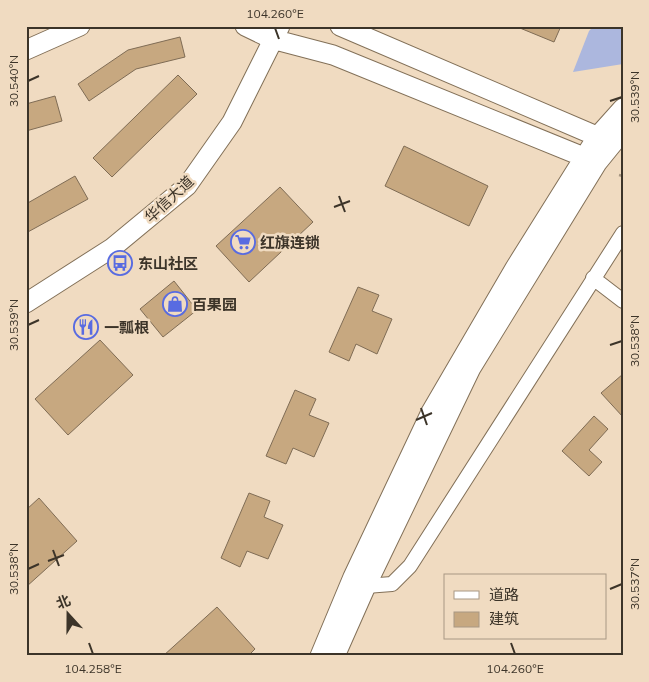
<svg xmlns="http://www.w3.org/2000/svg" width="649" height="682" viewBox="0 0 649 682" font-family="Mulish,'Noto Sans SC',sans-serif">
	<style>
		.green { fill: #acb7de }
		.building { fill: #c7a880; stroke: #7f6c55 }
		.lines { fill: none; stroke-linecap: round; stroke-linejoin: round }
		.street-casing { stroke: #827058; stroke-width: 16 }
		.secondary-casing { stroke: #827058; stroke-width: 21 }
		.path { stroke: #a69682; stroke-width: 2.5; stroke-dasharray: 5 2.5; stroke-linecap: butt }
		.street { stroke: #fff; stroke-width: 14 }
		.secondary { stroke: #fff; stroke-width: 19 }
		.ticks { fill: none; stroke: #3c3429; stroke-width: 2 }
		.labels { text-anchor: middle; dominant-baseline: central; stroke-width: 5; stroke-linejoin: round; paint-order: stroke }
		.street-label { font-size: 15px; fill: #3c3429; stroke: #f0dbc1 }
		.poi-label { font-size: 15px; font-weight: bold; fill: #3c3429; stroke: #f0dbc1; text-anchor: start }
		.neatline { fill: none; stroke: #3c3429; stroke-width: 2 }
		.ticks-label { font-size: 12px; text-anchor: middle; fill: #3c3429 }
	</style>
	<rect width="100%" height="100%" fill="#f0dbc1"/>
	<path class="green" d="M594 26H623V64L573 72 589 31Z"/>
	<path class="building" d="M515 26H561L554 42Z
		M180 37 185 57 136 69 89 101 78 84 128 50Z
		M178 75 197 94 112 177 93 158Z
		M55 96 62 121 26 131V104Z
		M404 146 488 186 469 226 385 186Z
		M75 176 88 199 26 233V204Z
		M280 187 313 222 249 282 216 246Z
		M174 281 197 310 163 337 140 309Z
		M358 287 379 295 372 311 392 319 377 354 356 344 349 361 329 352Z
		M100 340 133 375 68 435 35 399Z
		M623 374V417L601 393Z
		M295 390 316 399 309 415 329 423 314 457 293 448 286 464 266 456Z
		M594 416 608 429 589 450 602 462 589 476 562 451Z
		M249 493 270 501 264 517 283 525 268 559 247 551 240 567 221 558Z
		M39 498 77 541 26 587V510Z
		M217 607 255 649 248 656H163Z"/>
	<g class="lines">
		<defs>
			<path id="street" d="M593 278 623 301
				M366 586 392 584 410 566 623 233"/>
			<path id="secondary" d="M245 26 272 39 333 55 596 162
				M340 26 608 141
				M26 50 80 26
				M26 303 112 248 187 186 232 122 280 26
				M320 656 353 577 431 412 515 268 597 137 623 108
				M335 656 366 586 471 368 597 163 623 131"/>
		</defs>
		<use href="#street" class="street-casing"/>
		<use href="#secondary" class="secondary-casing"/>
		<path class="path" d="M619 175 623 176"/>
		<use href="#street" class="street"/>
		<use href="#secondary" class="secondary"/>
	</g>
	<path class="ticks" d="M275 28 279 39M28 81 39 76M610 101 622 97M339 196 345 212M334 207 350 201M28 325 39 320M610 345 622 341M421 408 427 425M416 420 432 413M53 550 59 566M48 561 64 555M28 569 39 564M610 589 622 584M89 643 93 654M511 643 515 654"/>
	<defs>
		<symbol id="supermarket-ring" viewBox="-11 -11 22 22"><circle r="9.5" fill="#f0dbc1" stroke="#586be1" stroke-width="1.5"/><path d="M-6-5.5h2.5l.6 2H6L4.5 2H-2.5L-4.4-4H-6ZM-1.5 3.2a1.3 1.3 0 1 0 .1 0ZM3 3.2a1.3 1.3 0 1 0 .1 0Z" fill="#586be1"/></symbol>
		<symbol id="bus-ring" viewBox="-11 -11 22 22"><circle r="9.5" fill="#f0dbc1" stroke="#586be1" stroke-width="1.5"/><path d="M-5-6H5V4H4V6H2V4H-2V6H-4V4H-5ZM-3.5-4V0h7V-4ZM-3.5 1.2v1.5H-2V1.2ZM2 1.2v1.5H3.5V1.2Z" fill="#586be1"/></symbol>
		<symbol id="shop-ring" viewBox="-11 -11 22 22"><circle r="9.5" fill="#f0dbc1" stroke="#586be1" stroke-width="1.5"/><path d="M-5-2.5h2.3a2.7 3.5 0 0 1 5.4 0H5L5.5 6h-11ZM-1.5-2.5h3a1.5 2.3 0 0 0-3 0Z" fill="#586be1"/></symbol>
		<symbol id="restaurant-ring" viewBox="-11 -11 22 22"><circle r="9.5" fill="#f0dbc1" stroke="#586be1" stroke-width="1.5"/><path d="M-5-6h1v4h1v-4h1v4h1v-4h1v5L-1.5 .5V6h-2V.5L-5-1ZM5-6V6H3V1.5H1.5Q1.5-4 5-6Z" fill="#586be1"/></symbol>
	</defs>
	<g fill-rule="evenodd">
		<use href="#supermarket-ring" x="229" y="228" width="28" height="28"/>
		<use href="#bus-ring" x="106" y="249" width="28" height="28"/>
		<use href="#shop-ring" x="161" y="290" width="28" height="28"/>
		<use href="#restaurant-ring" x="72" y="313" width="28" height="28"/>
	</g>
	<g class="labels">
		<g class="street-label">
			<text transform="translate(169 199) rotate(-43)">华信大道</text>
		</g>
		<g class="poi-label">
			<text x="260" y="242">红旗连锁</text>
			<text x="138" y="263">东山社区</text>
			<text x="192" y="304">百果园</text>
			<text x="104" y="327">一瓢根</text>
		</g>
	</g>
	<rect width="649" height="682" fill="none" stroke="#f0dbc1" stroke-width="55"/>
	<rect x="444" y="574" width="162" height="65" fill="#f0dbc1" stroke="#a89884"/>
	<rect x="454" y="591" width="25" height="8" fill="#ffffff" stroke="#a89884"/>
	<text x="489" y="600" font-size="15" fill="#3c3429">道路</text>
	<rect x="454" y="612" width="25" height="15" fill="#c7a880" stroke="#a89884"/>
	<text x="489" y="624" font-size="15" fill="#3c3429">建筑</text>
	<g transform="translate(68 614) rotate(339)" stroke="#f0dbc1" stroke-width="4" paint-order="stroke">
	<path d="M0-4L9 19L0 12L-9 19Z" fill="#3c3429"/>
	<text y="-8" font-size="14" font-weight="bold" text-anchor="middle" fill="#3c3429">北</text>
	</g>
	<rect x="28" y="28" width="594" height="626" class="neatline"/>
	<g class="ticks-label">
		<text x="275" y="18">104.260°E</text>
		<text transform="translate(14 81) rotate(-90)" y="4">30.540°N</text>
		<text transform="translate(635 97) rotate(-90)" y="4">30.539°N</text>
		<text transform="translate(14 325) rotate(-90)" y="4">30.539°N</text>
		<text transform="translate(635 341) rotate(-90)" y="4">30.538°N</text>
		<text transform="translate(14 569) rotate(-90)" y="4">30.538°N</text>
		<text transform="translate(635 584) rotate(-90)" y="4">30.537°N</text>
		<text x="93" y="673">104.258°E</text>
		<text x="515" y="673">104.260°E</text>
	</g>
</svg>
